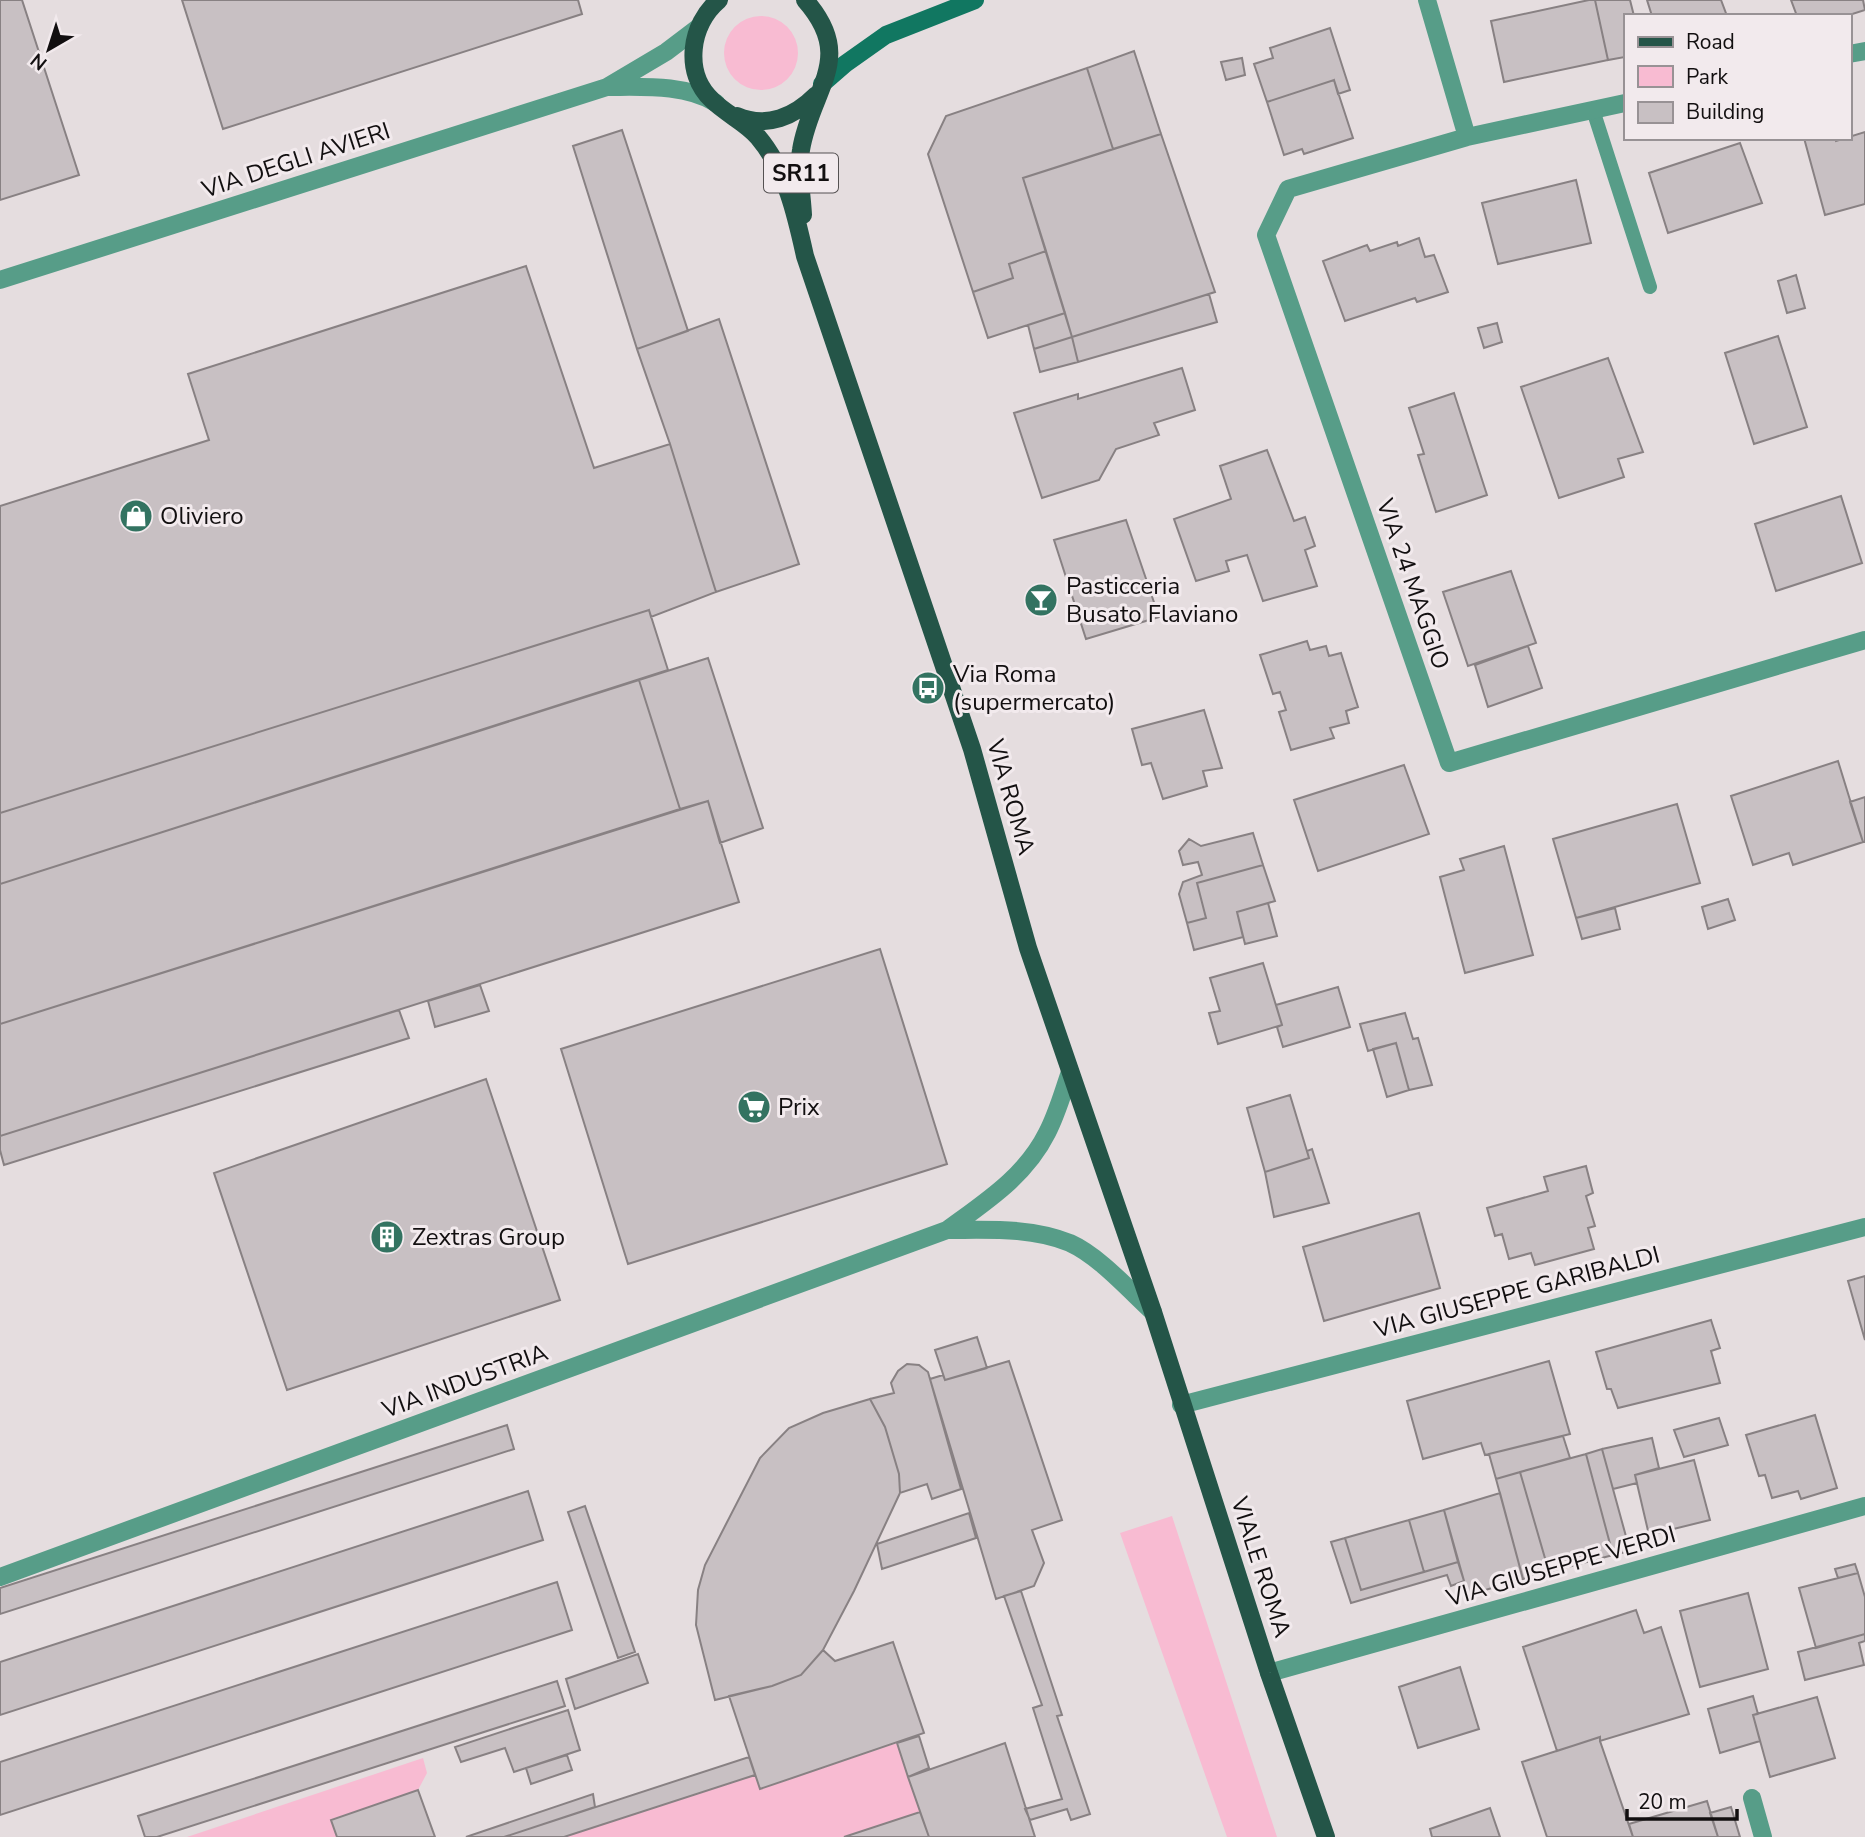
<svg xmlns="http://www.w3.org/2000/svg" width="1865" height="1837" viewBox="0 0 1865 1837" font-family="'Nunito Sans',sans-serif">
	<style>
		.green { fill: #f8bbd2 }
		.building { fill: #c8c0c3; stroke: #888183; stroke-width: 2 }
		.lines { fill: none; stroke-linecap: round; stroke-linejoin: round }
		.lane { stroke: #579d88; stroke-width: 14 }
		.street { stroke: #579d88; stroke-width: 18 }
		.secondary { stroke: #117761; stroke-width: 18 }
		.primary { stroke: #245548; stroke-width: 18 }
		.labels { text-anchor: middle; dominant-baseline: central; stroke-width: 6; stroke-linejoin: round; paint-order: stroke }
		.shield { fill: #f2eaed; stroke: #555152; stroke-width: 2 }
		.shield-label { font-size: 23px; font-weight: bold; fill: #120f10 }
		.street-label { font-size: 24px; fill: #120f10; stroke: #f2eaed }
		.poi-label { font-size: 24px; fill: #120f10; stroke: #f2eaed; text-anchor: start }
	</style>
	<rect width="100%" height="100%" fill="#e5dddf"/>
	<path class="green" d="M724 53a37 37 0 1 1 74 0a37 37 0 1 1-74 0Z
		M1172 1516 1277 1837H1227L1120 1533Z
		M897 1743 920 1812 844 1837H564L755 1775 761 1789Z
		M423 1758 427 1773 418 1790 332 1819 337 1837H187Z"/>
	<path class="building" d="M0 0H22L79 175 0 200Z
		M182 0H578L582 14 223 129Z
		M1589 0H1595L1608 60 1504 82 1491 21Z
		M1595 0H1630L1634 16H1625V57L1608 60Z
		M1647 0H1721L1727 16H1652Z
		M1791 0H1863L1865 10 1846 16H1797Z
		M1330 28 1350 90 1338 94 1334 80 1267 102 1254 64 1273 58 1270 48Z
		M1134 51 1161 134 1113 149 1087 68Z
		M1242 58 1245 75 1226 80 1221 62Z
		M1087 68 1113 149 1023 178 1046 251 1009 264 1013 278 973 292 928 154 946 116Z
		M1334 80 1353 138 1304 154 1302 149 1284 155 1267 102Z
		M622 130 688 331 637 349 573 146Z
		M1865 132V204L1825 215 1804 138H1835L1836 141Z
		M1161 134 1215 292 1072 337 1023 178Z
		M1740 143 1762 203 1668 233 1649 173Z
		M1576 180 1591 243 1498 264 1482 203Z
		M1419 238 1425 257 1434 255 1448 292 1417 302 1415 298 1345 321 1323 261 1367 245 1370 251 1397 242 1398 246Z
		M1046 251 1065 313 988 338 973 292 1013 278 1009 264Z
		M526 266 594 468 670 444 716 592 651 617 649 610 0 813V506L209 440 188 374Z
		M1796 275 1805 308 1787 313 1778 281Z
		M1209 294 1217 322 1078 362 1072 337Z
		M1065 313 1072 337 1034 349 1028 325Z
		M719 319 799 564 716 592 670 444 637 349Z
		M1497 323 1502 342 1484 348 1478 328Z
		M1778 336 1807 427 1754 444 1725 353Z
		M1072 337 1078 362 1040 372 1034 349Z
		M1608 358 1643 452 1618 459 1624 477 1559 498 1521 387Z
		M1182 368 1195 410 1154 423 1159 435 1116 449 1099 480 1042 498 1014 413 1078 394V399Z
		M1454 393 1487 495 1436 512 1418 455 1424 454 1409 408Z
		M1267 450 1294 521 1305 517 1315 546 1305 550 1317 586 1263 601 1247 555 1226 561 1229 571 1196 581 1174 519 1231 499 1220 466Z
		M1841 496 1862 563 1776 591 1755 524Z
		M1126 520 1159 617 1086 639 1054 540Z
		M1511 571 1536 643 1468 666 1443 592Z
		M649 610 668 670 0 884V813Z
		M1307 641 1310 650 1326 646 1329 656 1341 653 1358 707 1346 711 1349 723 1330 728 1334 738 1291 750 1279 712 1286 710 1280 692 1273 694 1260 655Z
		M1528 646 1542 688 1488 707 1475 665Z
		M708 658 763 828 720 843 708 801 680 809 639 680Z
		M639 680 680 809 0 1024V884Z
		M1204 710 1222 768 1203 771 1207 786 1163 799 1151 763 1142 765 1132 729Z
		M1838 761 1863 842 1793 865 1789 853 1753 865 1731 796Z
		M1404 765 1429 834 1318 871 1294 800Z
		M1865 797V842H1863L1850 802Z
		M708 801 739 902 0 1136V1024Z
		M1677 804 1700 883 1576 918 1553 839Z
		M1253 833 1263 865 1197 883 1206 918 1187 923 1179 894 1183 882 1202 875 1198 862 1183 865 1179 851 1189 839 1201 846Z
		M1504 846 1533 955 1465 973 1440 877 1464 870 1460 859Z
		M1263 865 1275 901 1237 912 1243 937 1194 950 1187 923 1206 918 1197 883Z
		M1728 899 1735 920 1708 929 1702 907Z
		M1268 903 1277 936 1245 944 1237 912Z
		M1615 908 1620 929 1582 939 1576 918Z
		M880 949 947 1164 628 1264 561 1049Z
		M1263 963 1282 1025 1218 1044 1209 1013 1220 1011 1210 978Z
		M480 985 489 1011 435 1027 428 1001Z
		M1338 987 1350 1027 1283 1047 1277 1027 1282 1025 1276 1005Z
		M399 1010 409 1038 4 1165 0 1150V1136Z
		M1405 1013 1413 1039 1418 1038 1432 1085 1409 1090 1396 1043 1368 1051 1360 1024Z
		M1396 1043 1409 1090 1387 1097 1373 1049Z
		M486 1079 560 1300 287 1390 214 1173Z
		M1290 1095 1309 1158 1265 1172 1247 1108Z
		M1312 1149 1329 1203 1274 1217 1265 1172 1309 1158 1307 1151Z
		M1586 1166 1593 1193 1586 1196 1595 1226 1588 1228 1594 1249 1535 1265 1531 1253 1509 1259 1502 1234 1495 1236 1487 1208 1548 1191 1544 1177Z
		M1419 1213 1440 1288 1324 1321 1303 1247Z
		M1865 1276V1340L1848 1281Z
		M1711 1320 1720 1348 1711 1351 1720 1383 1618 1408 1611 1389H1607L1596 1352Z
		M977 1337 987 1368 945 1380 935 1350Z
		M1009 1361 1062 1520 1032 1530 1044 1563 1034 1586 996 1599 930 1379 943 1375 945 1380Z
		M1549 1361 1570 1434 1485 1455 1481 1443 1423 1459 1407 1401Z
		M907 1364 919 1365 928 1372 961 1489 932 1499 927 1484 900 1493 899 1474 885 1427 870 1399 894 1393 891 1383 898 1371Z
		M870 1399 885 1427 899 1474 900 1493 854 1591 823 1650 801 1675 772 1686 715 1700 696 1625 698 1590 705 1565 760 1458 789 1428 823 1413Z
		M1815 1415 1837 1488 1801 1499 1798 1491 1772 1498 1765 1475 1759 1476 1746 1435Z
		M1719 1418 1728 1445 1684 1457 1674 1430Z
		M507 1425 514 1449 0 1614V1588Z
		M1563 1436 1570 1458 1496 1479 1489 1454Z
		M1652 1438 1659 1468 1635 1475 1637 1483 1613 1489 1602 1449Z
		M1602 1449 1630 1551 1613 1555 1586 1454Z
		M1586 1454 1613 1555 1549 1572 1520 1472Z
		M1694 1460 1710 1520 1649 1535 1635 1475Z
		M1520 1472 1549 1572 1523 1579 1496 1479Z
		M528 1491 543 1540 0 1715V1662Z
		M1500 1493 1523 1579 1468 1595 1444 1510Z
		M585 1506 635 1652 618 1658 568 1512Z
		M1444 1510 1458 1562 1424 1572 1409 1520Z
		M969 1513 976 1538 882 1569 877 1544Z
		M1409 1520 1424 1572 1361 1590 1345 1538Z
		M1345 1538 1361 1590 1458 1562 1464 1581 1451 1586 1447 1575 1351 1603 1331 1542Z
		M1855 1564 1858 1573 1838 1578 1835 1569Z
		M1858 1573 1865 1597V1634L1816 1648 1799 1588Z
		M557 1582 572 1630 0 1815V1762Z
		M1021 1591 1062 1715 1057 1716 1090 1814 1071 1820 1067 1809 1030 1820 1025 1809 1062 1799 1033 1708 1042 1705 1004 1596Z
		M1748 1593 1768 1669 1700 1687 1680 1611Z
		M1636 1610 1644 1633 1661 1627 1689 1714 1600 1741V1737L1557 1751 1523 1647Z
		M1865 1634V1641L1859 1643 1864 1665 1805 1680 1798 1652Z
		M893 1642 924 1733 760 1789 729 1696 772 1686 801 1675 823 1650 835 1661Z
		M638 1654 648 1683 575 1709 566 1679Z
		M1460 1667 1479 1729 1418 1748 1399 1687Z
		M557 1681 565 1706 157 1837H145L138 1816Z
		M1753 1696 1758 1714 1753 1715 1760 1741 1720 1753 1708 1709Z
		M1817 1697 1835 1758 1770 1777 1753 1715Z
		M568 1710 580 1750 514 1772 505 1748 461 1762 455 1747Z
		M919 1736 929 1768 908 1777 897 1743Z
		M1600 1737V1741L1633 1837H1547L1522 1762Z
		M1005 1743 1035 1837H929L908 1777Z
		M567 1755 572 1770 531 1784 526 1768Z
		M749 1757 755 1775 564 1837H504Z
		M418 1790 435 1837H337L331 1820Z
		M593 1794 595 1807 504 1837H466Z
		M1707 1801 1718 1837H1633L1629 1824Z
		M1731 1807 1740 1837H1718L1710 1813Z
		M1490 1808 1500 1837H1432L1430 1829Z
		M920 1812 929 1837H844Z"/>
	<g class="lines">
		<path class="lane" d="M1593 110 1650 287"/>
		<path class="street" d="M1427 0 1467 137
			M1849 54 1865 51
			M607 87C643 87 685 84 716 103
			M1625 103 1467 137 1288 189 1266 235 1449 763 1865 640
			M0 280 607 87 666 52 699 27
			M947 1230C988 1230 1031 1227 1070 1243 1099 1256 1129 1290 1153 1312
			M1181 1405 1865 1227
			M0 1577 947 1230C985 1202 1025 1177 1047 1133 1057 1114 1063 1092 1070 1072
			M1269 1673 1865 1506
			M1752 1798 1763 1837"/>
		<path class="secondary" d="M822 84 845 64 886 35 975 0"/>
		<path class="primary" d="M719 0C690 24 683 73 712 100 726 114 745 122 758 137 786 170 796 215 805 256L972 749 1028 948 1153 1312 1269 1673 1326 1837
			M737 116C767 129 795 116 816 95
			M803 215C802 194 797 170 801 150 811 88 857 59 805 0"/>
	</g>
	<defs>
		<symbol id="shop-disc" viewBox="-11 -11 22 22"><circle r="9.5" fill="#337361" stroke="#f2eaed"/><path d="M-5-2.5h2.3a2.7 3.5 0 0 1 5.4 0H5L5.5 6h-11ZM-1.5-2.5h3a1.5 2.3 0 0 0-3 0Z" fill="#fff"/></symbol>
		<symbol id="bar-disc" viewBox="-11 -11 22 22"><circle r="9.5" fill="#337361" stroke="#f2eaed"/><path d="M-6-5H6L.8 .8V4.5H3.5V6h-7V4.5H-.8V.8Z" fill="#fff"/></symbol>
		<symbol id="bus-disc" viewBox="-11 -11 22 22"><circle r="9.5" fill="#337361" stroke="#f2eaed"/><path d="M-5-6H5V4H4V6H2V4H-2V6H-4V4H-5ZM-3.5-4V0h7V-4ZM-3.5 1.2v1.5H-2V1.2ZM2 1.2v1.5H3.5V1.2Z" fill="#fff"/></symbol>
		<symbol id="supermarket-disc" viewBox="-11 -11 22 22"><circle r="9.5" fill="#337361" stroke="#f2eaed"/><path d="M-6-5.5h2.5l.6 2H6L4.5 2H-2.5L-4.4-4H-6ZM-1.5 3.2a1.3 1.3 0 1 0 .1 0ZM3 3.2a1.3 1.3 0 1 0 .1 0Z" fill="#fff"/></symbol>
		<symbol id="building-disc" viewBox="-11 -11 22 22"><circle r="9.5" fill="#337361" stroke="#f2eaed"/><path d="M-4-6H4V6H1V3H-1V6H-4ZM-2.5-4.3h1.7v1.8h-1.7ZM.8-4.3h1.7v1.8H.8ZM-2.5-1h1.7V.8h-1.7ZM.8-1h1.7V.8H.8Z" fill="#fff"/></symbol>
	</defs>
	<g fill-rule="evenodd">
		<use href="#shop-disc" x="117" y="497" width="38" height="38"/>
		<use href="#bar-disc" x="1022" y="581" width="38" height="38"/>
		<use href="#bus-disc" x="909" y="669" width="38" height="38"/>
		<use href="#supermarket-disc" x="735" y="1088" width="38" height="38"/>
		<use href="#building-disc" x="368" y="1218" width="38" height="38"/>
	</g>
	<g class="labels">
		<rect class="shield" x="764" y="153.5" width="74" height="39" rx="5"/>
		<g class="shield-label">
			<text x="801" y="173">SR11</text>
		</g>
		<g class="street-label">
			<text transform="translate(296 160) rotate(-18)">VIA DEGLI AVIERI</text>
			<text transform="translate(1413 584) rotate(71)">VIA 24 MAGGIO</text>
			<text transform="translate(1011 797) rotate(74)">VIA ROMA</text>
			<text transform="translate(1517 1292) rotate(-15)">VIA GIUSEPPE GARIBALDI</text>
			<text transform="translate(465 1381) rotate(-20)">VIA INDUSTRIA</text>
			<text transform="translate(1561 1566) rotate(-16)">VIA GIUSEPPE VERDI</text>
			<text transform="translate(1261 1567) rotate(72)">VIALE ROMA</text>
		</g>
		<g class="poi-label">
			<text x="160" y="516">Oliviero</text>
			<text x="1066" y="586">Pasticceria<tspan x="1066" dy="28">Busato Flaviano</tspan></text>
			<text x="953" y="674">Via Roma<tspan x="953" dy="28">(supermercato)</tspan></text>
			<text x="778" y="1107">Prix</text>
			<text x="412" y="1237">Zextras Group</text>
		</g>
	</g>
	<rect x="1624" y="14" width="228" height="126" fill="#f2eaed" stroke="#989295" stroke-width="2"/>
	<rect x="1638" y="37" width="35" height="10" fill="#245548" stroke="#989295" stroke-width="2"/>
	<text x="1686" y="49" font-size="21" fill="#120f10">Road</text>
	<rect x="1638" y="66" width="35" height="21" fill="#f8bbd2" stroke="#989295" stroke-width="2"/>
	<text x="1686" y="84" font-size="21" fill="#120f10">Park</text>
	<rect x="1638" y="102" width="35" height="21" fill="#c8c0c3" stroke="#989295" stroke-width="2"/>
	<text x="1686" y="119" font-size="21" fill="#120f10">Building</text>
	<g transform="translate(49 49) rotate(219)" stroke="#f2eaed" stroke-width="5" paint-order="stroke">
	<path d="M0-5L12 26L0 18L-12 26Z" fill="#120f10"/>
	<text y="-10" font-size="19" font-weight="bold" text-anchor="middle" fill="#120f10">N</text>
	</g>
	<path d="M1627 1809v10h110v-10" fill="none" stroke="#120f10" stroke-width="3.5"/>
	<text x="1638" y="1809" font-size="21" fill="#120f10" stroke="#f2eaed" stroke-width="5" paint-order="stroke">20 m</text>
</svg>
